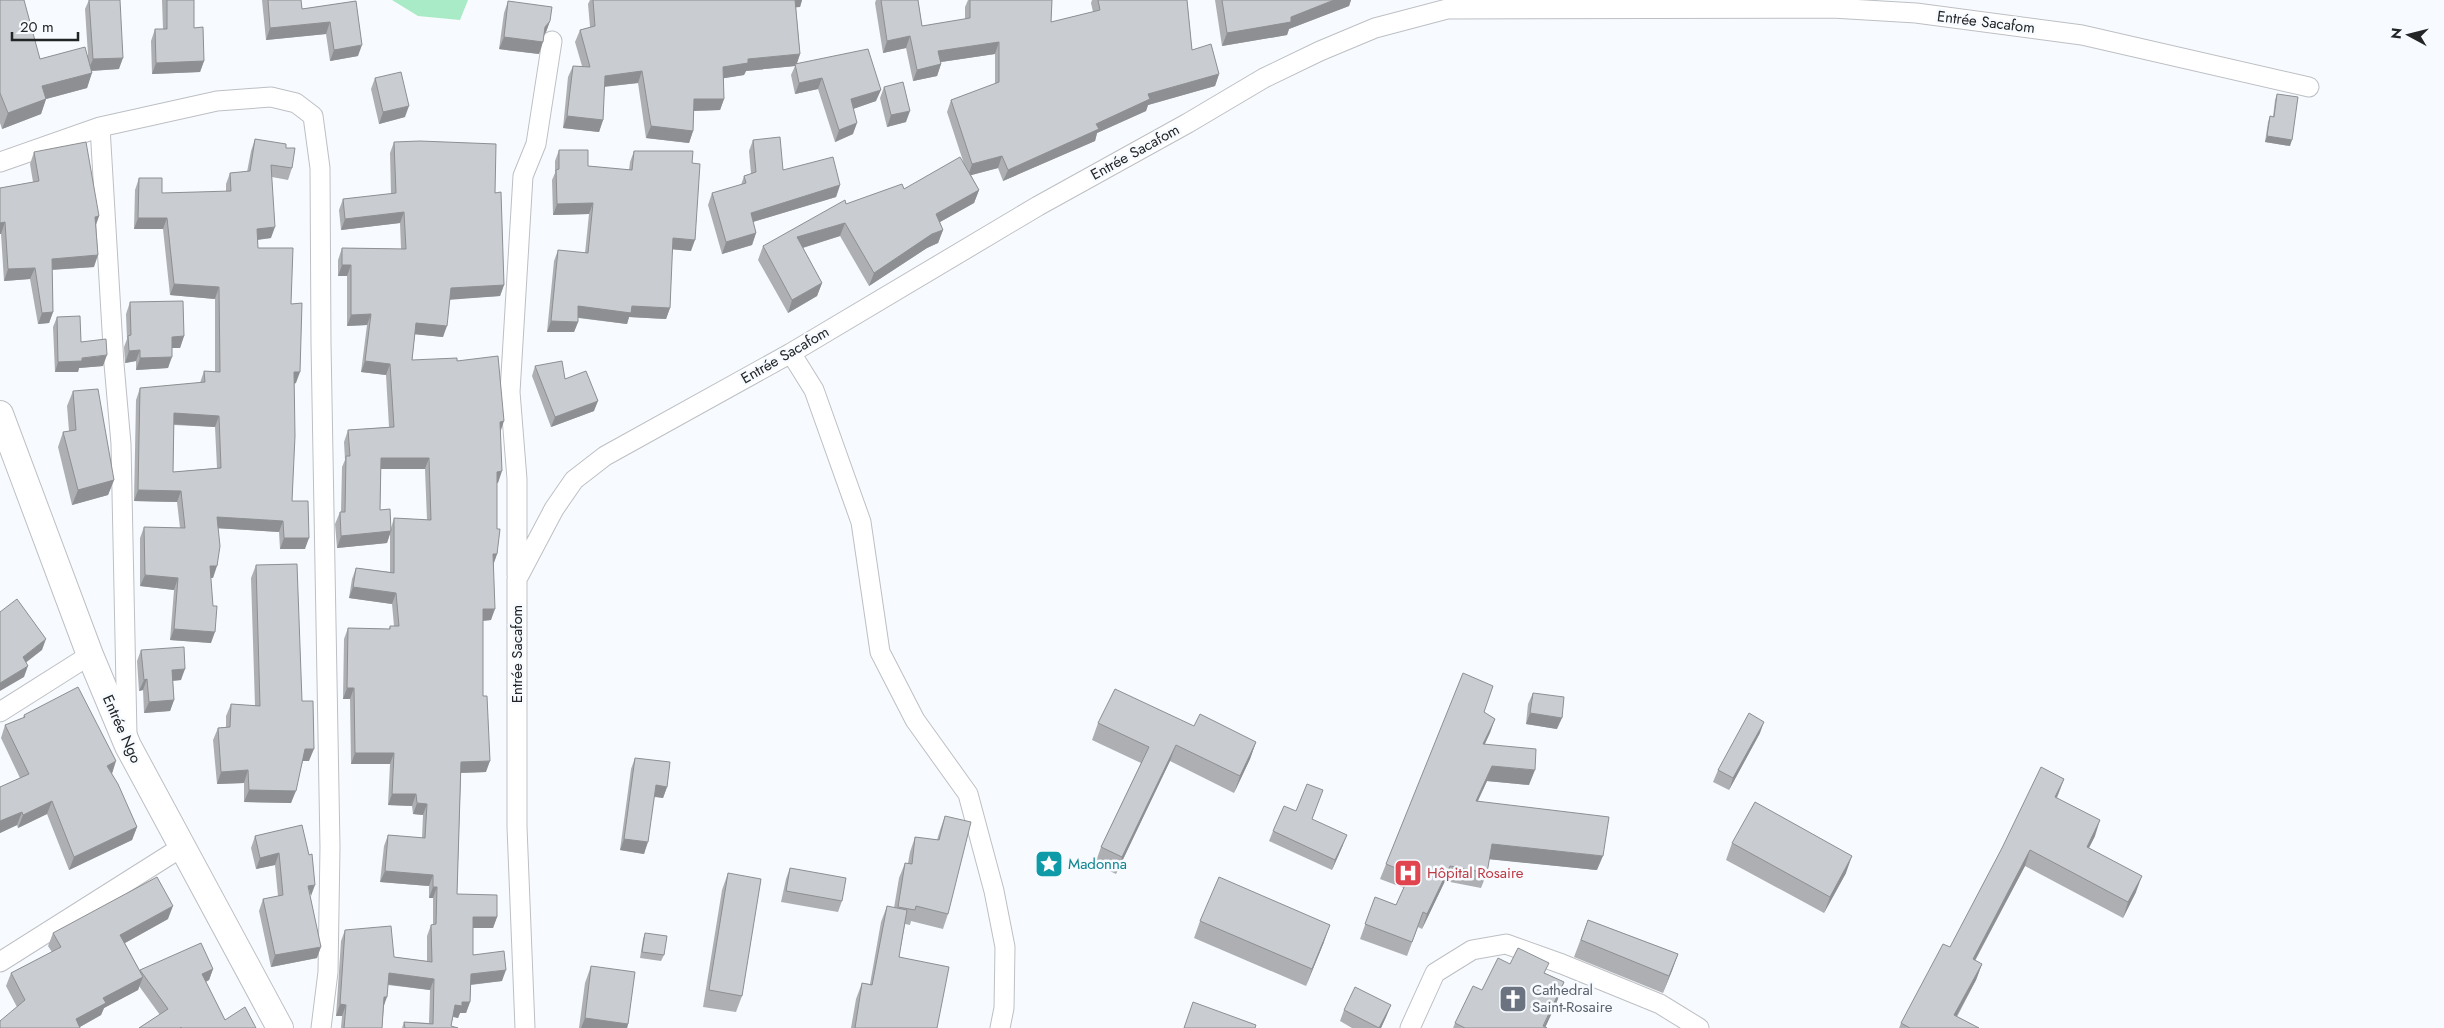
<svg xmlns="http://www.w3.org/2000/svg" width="2444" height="1028" viewBox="0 0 2444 1028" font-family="Jost,sans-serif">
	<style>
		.green { fill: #a9ebc6 }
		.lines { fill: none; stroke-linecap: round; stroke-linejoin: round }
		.street-casing { stroke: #bdbfc3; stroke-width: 21 }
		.secondary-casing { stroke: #bdbfc3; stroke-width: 28 }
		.street { stroke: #fff; stroke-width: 19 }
		.secondary { stroke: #fff; stroke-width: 26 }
		.wall { fill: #adafb3; fill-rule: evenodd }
		.shaded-wall { fill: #8d8f92 }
		.building { fill: #c9ccd0; stroke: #8d8f92; fill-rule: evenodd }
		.labels { text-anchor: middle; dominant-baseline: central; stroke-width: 5; stroke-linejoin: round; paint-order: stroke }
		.street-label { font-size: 15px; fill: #232425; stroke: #f7fbff }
		.culture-label { font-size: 15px; fill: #0d838f; stroke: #f7fbff; text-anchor: start }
		.health-label { font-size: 15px; fill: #be3a42; stroke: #f7fbff; text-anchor: start }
		.worship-label { font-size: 15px; fill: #5b616d; stroke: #f7fbff; text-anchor: start }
	</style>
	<rect width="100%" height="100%" fill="#f7fbff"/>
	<path class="green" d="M392 0H468L460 20 418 16Z"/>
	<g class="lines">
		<defs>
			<path id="street" d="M100 127 114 364 121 444 127 735
				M0 162 100 127 217 101 271 97 296 103 313 116 320 168 321 343 330 847 328 972 321 1028
				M791 353 814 390 861 522 880 652 915 720 968 794 994 891 1005 947 1004 1008 1000 1028
				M517 575V479L510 392 523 176 536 144 552 41
				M0 712 90 655
				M0 962 182 847
				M525 1028 517 827V579L554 509 574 480 605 456 791 353 1038 206 1188 123 1264 78 1320 51 1375 28 1447 9 1832 8 1916 13 2082 35 2309 87
				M1410 1028 1435 973 1472 950 1506 944 1562 964 1660 1004 1699 1028"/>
			<path id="secondary" d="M0 414 90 655 128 746 280 1028"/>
		</defs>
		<use href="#street" class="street-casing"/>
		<use href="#secondary" class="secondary-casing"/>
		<use href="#street" class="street"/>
		<use href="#secondary" class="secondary"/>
	</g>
	<path class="wall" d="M0 0 40 59 88 55 85 9 89 0H120L119 69 92 71 87 88 46 99 41 114 2 129 0 123Z
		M162 0H194V28L204 61 200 72 152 74 151 41 155 29H163Z
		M262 0H301L302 9 356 1 358 56 330 61 326 34 266 40Z
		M590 0H802L800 7H796L800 54 797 63 876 101 853 109V134L835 142 818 89 795 94 791 75 795 66 746 71 744 75 724 78V99L720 110 694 111 693 131 689 143 646 138 638 83 604 87 603 120 599 132 563 128 568 77 573 66H582L575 42 580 30 590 27 588 4Z
		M876 0H918L922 26 965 19V7L968 0H1052L1051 22 1093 12 1091 3 1092 0H1187L1192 50 1219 74 1215 86 1148 105 1146 111 1097 133 1095 141 1003 181 998 168 971 175 979 190 974 203 940 222 943 230 938 243 927 248 869 286 840 236 803 248 822 283 817 296 788 313 758 260 763 246 846 204 904 189 964 164 947 112 951 100 995 84V54L941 62V64L937 76 913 81 906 48 883 53 875 3Z
		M1215 0H1351L1349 6 1289 29 1287 35 1222 46Z
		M508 1 550 21 546 32 544 35 539 54 499 49 504 13Z
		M375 78 405 117 379 124 371 89Z
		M884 87 906 122 887 127 880 98Z
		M2277 94 2290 146 2265 142 2268 122 2270 116 2273 117 2275 100Z
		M255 139 286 148 292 168 288 180 272 177 271 238 258 240V248L291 304 296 383 294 384 292 501 305 549H280L279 532 218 528 213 578H211V643L170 640 174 590 140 586V538L144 527 180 528 177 502 134 501 136 400 140 388 200 383 204 371 215 372V299L170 295 163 229H134L135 190 139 178 162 193 226 192V184L230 173 247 172 251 151ZM174 425 215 427 217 468 173 472Z
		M753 140 783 170 840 185 836 197 753 222 756 233 752 245 722 254 708 205 712 193 741 185 744 176 751 174 749 151Z
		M394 142 495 193 504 285 500 296 450 299 443 337 415 334 412 360 457 361 500 433 497 483V554L494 563 491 620 483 621V696L486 772 461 773 457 894 497 917 493 928H473V955L502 981 471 985 470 1002 466 1013H460L458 1018 453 1017 451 1026 458 1028H402L404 1022 429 1023 430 990 388 985 384 1006 382 1028H341L342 1016H336L341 941 345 930 394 957 427 961V936L431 925 433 924V898H429V886L380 882 384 846 388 835 422 838 423 815 413 814 412 806 388 805 390 764H351L350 699H343L344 639 348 628 389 629 390 626H394L392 604 349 598 352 579 356 568 390 572V533L387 543 337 548 335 524 340 512H341L342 467 345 460 344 442 348 430 389 427 386 375 361 372 367 325 347 326V276H338V260L342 248 401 249 400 223 341 230 339 210 343 199 391 194 390 153ZM381 469H425L427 520 394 518 391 528 380 510Z
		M559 150 588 166 629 170 630 162 634 151 691 251 672 249 670 308 666 319 629 317 627 324 578 318V322L574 332H547L554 261 558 250 585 253 589 214 553 215 552 180 555 173V161Z
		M34 152 99 216 96 225 94 267 52 270 53 312 49 323 38 324 30 279 4 281 1 234 0 188 33 182 30 164Z
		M130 302 184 336 180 348H172L168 368 136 370V361L125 363 124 347 127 339 126 314Z
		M57 317 81 342 103 366 79 368 78 372H55L53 327Z
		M535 366 565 379 594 411 551 427 532 376Z
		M73 391 114 480 108 495 72 505 58 447 63 432 69 431 67 406Z
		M256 565 302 701 309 761H303L291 803 244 802V783L217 784 213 740 218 728 226 727V716L231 704 255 706 251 578Z
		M141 650 181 680 173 681 174 700 170 711 144 713 143 690 139 691 137 661Z
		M1533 693 1557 729 1526 724 1528 704Z
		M1484 712 1495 719 1484 745 1529 785 1487 781 1478 801 1597 870 1489 859 1487 873 1481 888 1445 881 1422 929 1418 927 1407 956 1360 939 1375 897 1396 905 1404 888 1380 879 1386 864Z
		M24 715 112 774 137 827 132 840 69 870 47 814 18 828 17 825 0 833V787L20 778 1 738 5 725 23 718Z
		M1098 723 1256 742 1250 759 1234 793 1170 761 1116 874 1095 864 1101 847 1141 763 1092 740Z
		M1760 733 1729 790 1713 782 1718 770Z
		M635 758 667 787 663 798 654 797 644 854 620 850 631 769Z
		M2064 779 2057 798 2095 836 2089 848 2136 892 2123 918 2025 866 1975 961 1982 964 1976 980 1957 1017 1979 1028H1899L1901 1023 1950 947Z
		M945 816 948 914 943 929 911 921 910 925 905 924 899 957 937 1028H851L856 999 862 983 870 984 881 922 887 906 894 908 899 878 905 863H908L910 852 915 837 937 840 940 830Z
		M1312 819 1343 845 1332 870 1269 841 1273 831Z
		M302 825 317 958 271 967 259 911 263 899 278 896 275 865 256 869 251 848 255 836Z
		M1732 843 1846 873 1824 913 1726 860Z
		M790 868 842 901 838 912 781 902 786 879Z
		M728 873 742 996 736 1012 703 1007 722 890Z
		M168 919 125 943 140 971 213 969 209 980 206 982 225 1020 256 1028H139L160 1015 139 986 138 990 104 1008 101 1015 80 1027 17 1007 6 986 11 973 52 952 48 946 53 933Z
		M1588 920 1678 954 1663 993 1574 957Z
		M1200 921 1324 942 1306 986 1194 938Z
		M645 933 664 955 661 961 640 958 643 939Z
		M1510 964 1545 973 1564 982 1556 1004 1545 1027 1547 1028H1453L1455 1023 1482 990Z
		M591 966 628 1024 627 1028H579L585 983Z
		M1391 1005 1386 1017 1381 1028H1352L1340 1021 1344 1010Z"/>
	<path class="shaded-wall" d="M794 0H802L800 7 790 8Z
		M1334 0H1351L1349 6 1289 29 1287 35 1222 46 1227 33 1291 17Z
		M550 21 546 32 541 39 545 27Z
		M330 22 326 34 266 40 270 28Z
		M910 36 906 48 883 53 887 41Z
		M504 37 543 42 539 54 499 49Z
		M999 42 995 54 934 63 938 51Z
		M362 45 358 56 330 61 334 50Z
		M800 54 796 66 795 64V66L746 71 744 75 719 79 723 67 748 59Z
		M123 58 119 69 88 71 93 59Z
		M204 61 200 72 152 74 156 63Z
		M941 64 937 76 913 81 917 70Z
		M642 71 638 83 600 87 605 76Z
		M92 73 87 88 46 99 41 114 2 129 8 113 42 86Z
		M1219 74 1215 86 1148 105 1146 111 1097 133 1095 141 1003 181 1008 170 1096 124 1148 94Z
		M822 78 818 89 795 94 799 83Z
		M881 90 876 101 847 111 851 99Z
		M694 99H724L720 110 690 111Z
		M409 106 405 117 379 124 383 112Z
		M910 111 906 122 887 127 891 115Z
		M567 116 603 120 599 132 563 128Z
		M857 123 853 134 835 142 839 130Z
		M651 126 693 131 689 143 646 138Z
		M2267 136 2292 140 2290 146 2265 142Z
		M1002 156 998 168 968 176 972 164Z
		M840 185 836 197 746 224 751 213Z
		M979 190 974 203 931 227 936 214Z
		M593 203 589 214 553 215 557 204Z
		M404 212 400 223 341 230 345 219Z
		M99 216 95 227V217Z
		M138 218H167L163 229H134Z
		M5 222 1 234H0V223Z
		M845 223 840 236 792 251 797 237Z
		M275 227 271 238 253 240 257 229Z
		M943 230 938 243 927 248 869 286 874 273 932 234Z
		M756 233 752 245 722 254 726 242Z
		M673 238 695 240 691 251 669 249Z
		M98 255 94 267 47 270 52 259Z
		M342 265H351L347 276H338Z
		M35 268 30 279 4 281 8 269Z
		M822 283 817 296 788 313 792 300Z
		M174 284 219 287 215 299 170 295Z
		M504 285 500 296 447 300 451 288Z
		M578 306H632L670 308 666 319 629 317 627 324 574 317Z
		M53 312 49 323 38 324 42 313Z
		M371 314 367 325 347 326 351 315Z
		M551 321 578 322 574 332H547Z
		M416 323 447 326 443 337 412 334Z
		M184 336 180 348H168L172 337Z
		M140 350 136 361 125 363 129 351Z
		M107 355 103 366 79 368 78 372H55L58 362Z
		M172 357 168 368 136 370 140 358Z
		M365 361 390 364 386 375 361 372Z
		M294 372H300L296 383 290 384Z
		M598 401 594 411 551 427 555 417Z
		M174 413 219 416 215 427 170 424Z
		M504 421 500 433V422Z
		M381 458H429L425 469H377Z
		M502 471 498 483H493L497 472Z
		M114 480 108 495 72 505 78 490Z
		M138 490 181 491 177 502 134 501Z
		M217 517 283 521 279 532 213 528Z
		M391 531 387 543 337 548 341 536Z
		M284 538H309L305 549H280Z
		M493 554H497L493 565Z
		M210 566H217L213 578 206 577Z
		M145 575 178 578 174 590 140 586Z
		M353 587 396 593 392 604 349 598Z
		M483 609H495L491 620 479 621Z
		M174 629 215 632 211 643 170 640Z
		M46 639 42 650 19 668 23 657Z
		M28 666 24 677 0 691V683Z
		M185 669 181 680 168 681 172 670Z
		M147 679 143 690 139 691 144 680Z
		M347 688H354L350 699H343Z
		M174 700 170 711 144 713 149 702Z
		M1530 713 1562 718 1557 729 1526 724Z
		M1495 719 1490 733 1478 759 1483 744Z
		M1764 722 1760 733 1729 790 1733 778Z
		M1256 742 1250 759 1234 793 1240 776Z
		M1176 745 1170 761 1116 874 1122 857Z
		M305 749H314L309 761H301Z
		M355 753H394L390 764H351Z
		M116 761 112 774 107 766Z
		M490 761 486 772 457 773 461 762Z
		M1492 766 1535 770 1529 785 1487 781 1471 815 1476 801Z
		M248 770 244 783 217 784 221 772Z
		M2064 779 2058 794 2049 812 2055 797Z
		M656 785 667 787 663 798 652 796Z
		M249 790 296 791 291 803 244 802Z
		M392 794H416L412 806 388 805Z
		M52 801 47 814 18 828 23 815Z
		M417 803 427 804 423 815 413 814Z
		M22 812 17 825 0 833V821Z
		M2100 820 2095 836 2081 863 2087 847Z
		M137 827 132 840 69 870 74 857Z
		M1347 835 1343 845 1332 870 1335 860Z
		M624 839 648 842 644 854 620 850Z
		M1492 844 1603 856 1597 870 1487 859Z
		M2030 850 2025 866 1967 975 1973 959Z
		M279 853 275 865 256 869 260 858Z
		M1852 856 1846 873 1824 913 1830 897Z
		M1450 866 1445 881 1422 929 1427 914Z
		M385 871 433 875 429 886 380 882Z
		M2142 876 2136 892 2123 918 2128 902Z
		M315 885 311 896 308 886Z
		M433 887H437L433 898H429Z
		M173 906 168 919 116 948 120 935Z
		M473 917H497L493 928H468Z
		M1330 925 1324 942 1306 986 1312 969Z
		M321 947 317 958 271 967 275 955Z
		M1678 954 1672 971 1663 993 1669 976Z
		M1982 964 1976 980 1950 1028 1954 1015Z
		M213 969 209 980 198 985 202 974Z
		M506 970 502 981 467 985 471 974Z
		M389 973 434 979 430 990 385 984Z
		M143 977 138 990 104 1008 101 1015 78 1028 76 1019 103 998Z
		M1564 982 1556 1004 1545 1028H1543Z
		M384 997H387L383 1008Z
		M462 1002H470L466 1013H460L458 1018 451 1016 455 1005Z
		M340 1004 346 1005 342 1016H336Z
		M1391 1005 1386 1017 1381 1028H1379Z
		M585 1018 628 1024 627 1028H581Z"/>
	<path class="building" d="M0 0H24L40 59 85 47 92 73 42 86 46 99 8 113 0 93Z
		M89 0H120L123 58 93 59Z
		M167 0H194V28L203 27 204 61 156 63 155 29H167Z
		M268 0H301L302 9 356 1 362 45 334 50 330 22 270 28Z
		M593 0H795L800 54 748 59V63L723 67 724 99H694L693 131 651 126 642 71 605 76 603 120 567 116 573 66 590 67 580 30 595 26Z
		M881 0H918L922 26 970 18V0H1052L1051 22 1100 10 1098 0H1187L1192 50 1211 44 1219 74 1148 94 1150 99 1096 124 1099 129 1008 170 1002 156 972 164 951 100 999 82V42L938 51 941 64 917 70 910 36 887 41Z
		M1222 0H1334L1291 17V22L1227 33Z
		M508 1 552 7 550 21 545 27 543 42 504 37Z
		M868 49 881 90 851 99 857 123 839 130 822 78 799 83 795 64Z
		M401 72 409 106 383 112 375 78Z
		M903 82 910 111 891 115 884 87Z
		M2277 94 2298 97 2292 140 2267 136 2270 116 2274 117Z
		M780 137 783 170 833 157 840 185 751 213 756 233 726 242 712 193 746 183 744 176 756 172 753 140Z
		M255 139 286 144V148H295L292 168 271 165 275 227 257 229 258 248H293L291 304 302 303 300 372H294L295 436 292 501H308L309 538H284L283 521 217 517 220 546 217 566H210L213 606H217L215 632 174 629 178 578 145 575 144 527 185 528 181 491 138 490 140 388 205 382 204 371 220 372 219 287 174 284 167 218H138L139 178H162V193L231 191 230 173 250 171ZM174 413 219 416 221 468 173 472Z
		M420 141 496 144 495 193 501 192 504 285 451 288 447 326 416 323 412 360 457 358V361L498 356 504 421 500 422 502 471 497 472V529H500L497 554H493L495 609H483V696H487L490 761 461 762 457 894 497 895V917H473V955L504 951 506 970 471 974 470 1002H462V1006L455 1005 451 1026 458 1028H405L404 1022 433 1024 434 979 389 973 387 997H384L382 1028H344L346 1005 340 1004 345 930 391 926 394 957 432 962 431 925 436 924 437 887H433V875L385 871 388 835 425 838 427 804 417 803 416 794H392L394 753H355L354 688H347L348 628 390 629V626H399L396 593 353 587 356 568 394 573V518L431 520 429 458H381L380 510 390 509 391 531 341 536 340 512H345L346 456H350L348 430 394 427 390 364 365 361 371 314 351 315V265H342V248L406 249 404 212 345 219 343 199 396 193 394 142Z
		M86 142 99 216 95 217 98 255 52 259 53 312 42 313 35 268 8 269 5 222 0 223V188L39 181 34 152Z
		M559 150H588V166L632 170 634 151H693L692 163 700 164 695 240 673 238 670 308 632 306 631 313 578 306V322L551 321 558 250 588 253 593 203 557 204 556 170 559 169Z
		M960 157 979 190 936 214 943 230 932 234 874 273 845 223 797 237 822 283 792 300 763 246 845 200 846 204 902 184 904 189Z
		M183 301 184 336 172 337V357L140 358V350L129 351 128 336 131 335 130 302Z
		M80 316 81 342 106 339 107 355 82 358V361L58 362 57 317Z
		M562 361 565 379 586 371 598 401 555 417 535 366Z
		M98 389 114 480 78 490 63 432 76 430 73 391Z
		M297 564 302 701H313L314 749H305L296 791 249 790 248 770 221 772 218 728 230 727 231 704 260 706 256 565Z
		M17 599 46 639 23 657 28 666 0 683V612Z
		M184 647 185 669 172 670 174 700 149 702 147 679 144 680 141 650Z
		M1463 673 1493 686 1484 712 1495 719 1483 744 1536 749 1535 770 1492 766 1476 801 1609 817 1603 856 1492 844 1487 873 1450 866 1427 914 1423 912 1412 942 1365 924 1375 897 1396 905 1410 874 1386 864Z
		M78 687 116 761 107 766 118 784 137 827 74 857 52 801 23 815 22 812 0 821V787L29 774 5 725 25 717 24 715Z
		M1115 689 1194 726 1200 714 1256 742 1240 776 1176 745 1122 857 1101 847 1149 747 1098 723Z
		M1533 693 1564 697 1562 718 1530 713Z
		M1749 713 1764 722 1733 778 1718 770Z
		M635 758 670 762 667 787 656 785 648 842 624 839Z
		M2041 767 2064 779 2055 797 2100 820 2087 847 2142 876 2128 902 2030 850 1973 959 1982 964 1954 1015 1979 1028H1910L1901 1023 1943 944 1950 947 2002 848Z
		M1307 784 1323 790 1312 819 1347 835 1335 860 1273 831 1284 806 1296 811Z
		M1755 802 1852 856 1830 897 1732 843Z
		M945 816 971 822 948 914 916 906 915 910 898 907 905 863 912 864 915 837 939 840Z
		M302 825 309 855 312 854 315 885 308 886 321 947 275 955 263 899 283 895 279 853 260 858 255 836Z
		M790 868 846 878 842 901 786 891Z
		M728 873 761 879 742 996 709 990Z
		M157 877 173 906 120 935 143 977 103 998 106 1003 76 1019 80 1028H0V1021L25 1000 11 973 61 947 53 933Z
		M1219 877 1330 925 1312 969 1200 921Z
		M887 906 907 910 899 957 949 967 937 1028H855L862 983 872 985Z
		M1588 920 1678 954 1669 976 1581 940Z
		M645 933 667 936 664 955 642 952Z
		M201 943 213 969 202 974 225 1020 245 1007 256 1028H181V1027L180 1028H139L168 1009 140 970Z
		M1518 948 1549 963 1544 973 1564 982 1543 1026 1547 1028H1465L1455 1023 1473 986 1482 990 1498 958 1510 964Z
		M591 966 635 972 628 1024 585 1018Z
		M1355 987 1391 1005 1379 1028 1344 1010Z
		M1193 1002 1256 1025 1255 1028H1184Z"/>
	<defs>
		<symbol id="sight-square" viewBox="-11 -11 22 22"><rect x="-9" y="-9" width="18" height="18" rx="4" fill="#0f9aa8" stroke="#f7fbff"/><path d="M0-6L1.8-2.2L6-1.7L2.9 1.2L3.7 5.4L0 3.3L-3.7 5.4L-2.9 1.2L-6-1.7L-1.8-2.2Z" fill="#fff"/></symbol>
		<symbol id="hospital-square" viewBox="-11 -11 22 22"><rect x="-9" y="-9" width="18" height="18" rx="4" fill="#e0444e" stroke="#f7fbff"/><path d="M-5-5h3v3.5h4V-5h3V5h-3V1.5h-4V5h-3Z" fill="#fff"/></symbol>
		<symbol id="church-square" viewBox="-11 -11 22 22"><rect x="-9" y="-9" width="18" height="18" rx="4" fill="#6b7280" stroke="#f7fbff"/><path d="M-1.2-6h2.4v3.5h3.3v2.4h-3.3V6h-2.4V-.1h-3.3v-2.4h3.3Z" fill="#fff"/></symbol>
	</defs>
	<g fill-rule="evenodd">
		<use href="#sight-square" x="1033" y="848" width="32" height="32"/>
		<use href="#hospital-square" x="1392" y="857" width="32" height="32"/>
		<use href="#church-square" x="1497" y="983" width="32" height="32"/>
	</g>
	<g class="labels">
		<g class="street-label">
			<text transform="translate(1986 22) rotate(7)">Entrée Sacafom</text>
			<text transform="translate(1135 152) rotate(-29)">Entrée Sacafom</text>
			<text transform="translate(785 355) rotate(-30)">Entrée Sacafom</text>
			<text transform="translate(517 654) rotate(-90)">Entrée Sacafom</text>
			<text transform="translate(122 729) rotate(66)">Entrée Ngo</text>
		</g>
		<g class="culture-label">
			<text x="1068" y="864">Madonna</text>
		</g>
		<g class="health-label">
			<text x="1427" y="873">Hôpital Rosaire</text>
		</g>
		<g class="worship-label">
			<text x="1532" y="990">Cathedral<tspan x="1532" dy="17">Saint-Rosaire</tspan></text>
		</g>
	</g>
	<g transform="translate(2409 35) rotate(277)" stroke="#f7fbff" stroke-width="4" paint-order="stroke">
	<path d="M0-4L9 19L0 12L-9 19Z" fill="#232425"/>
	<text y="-8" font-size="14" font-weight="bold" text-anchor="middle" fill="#232425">N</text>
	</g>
	<path d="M12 32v8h66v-8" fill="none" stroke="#232425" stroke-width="2.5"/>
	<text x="20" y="32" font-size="15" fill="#232425" stroke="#f7fbff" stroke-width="4" paint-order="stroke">20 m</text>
</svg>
